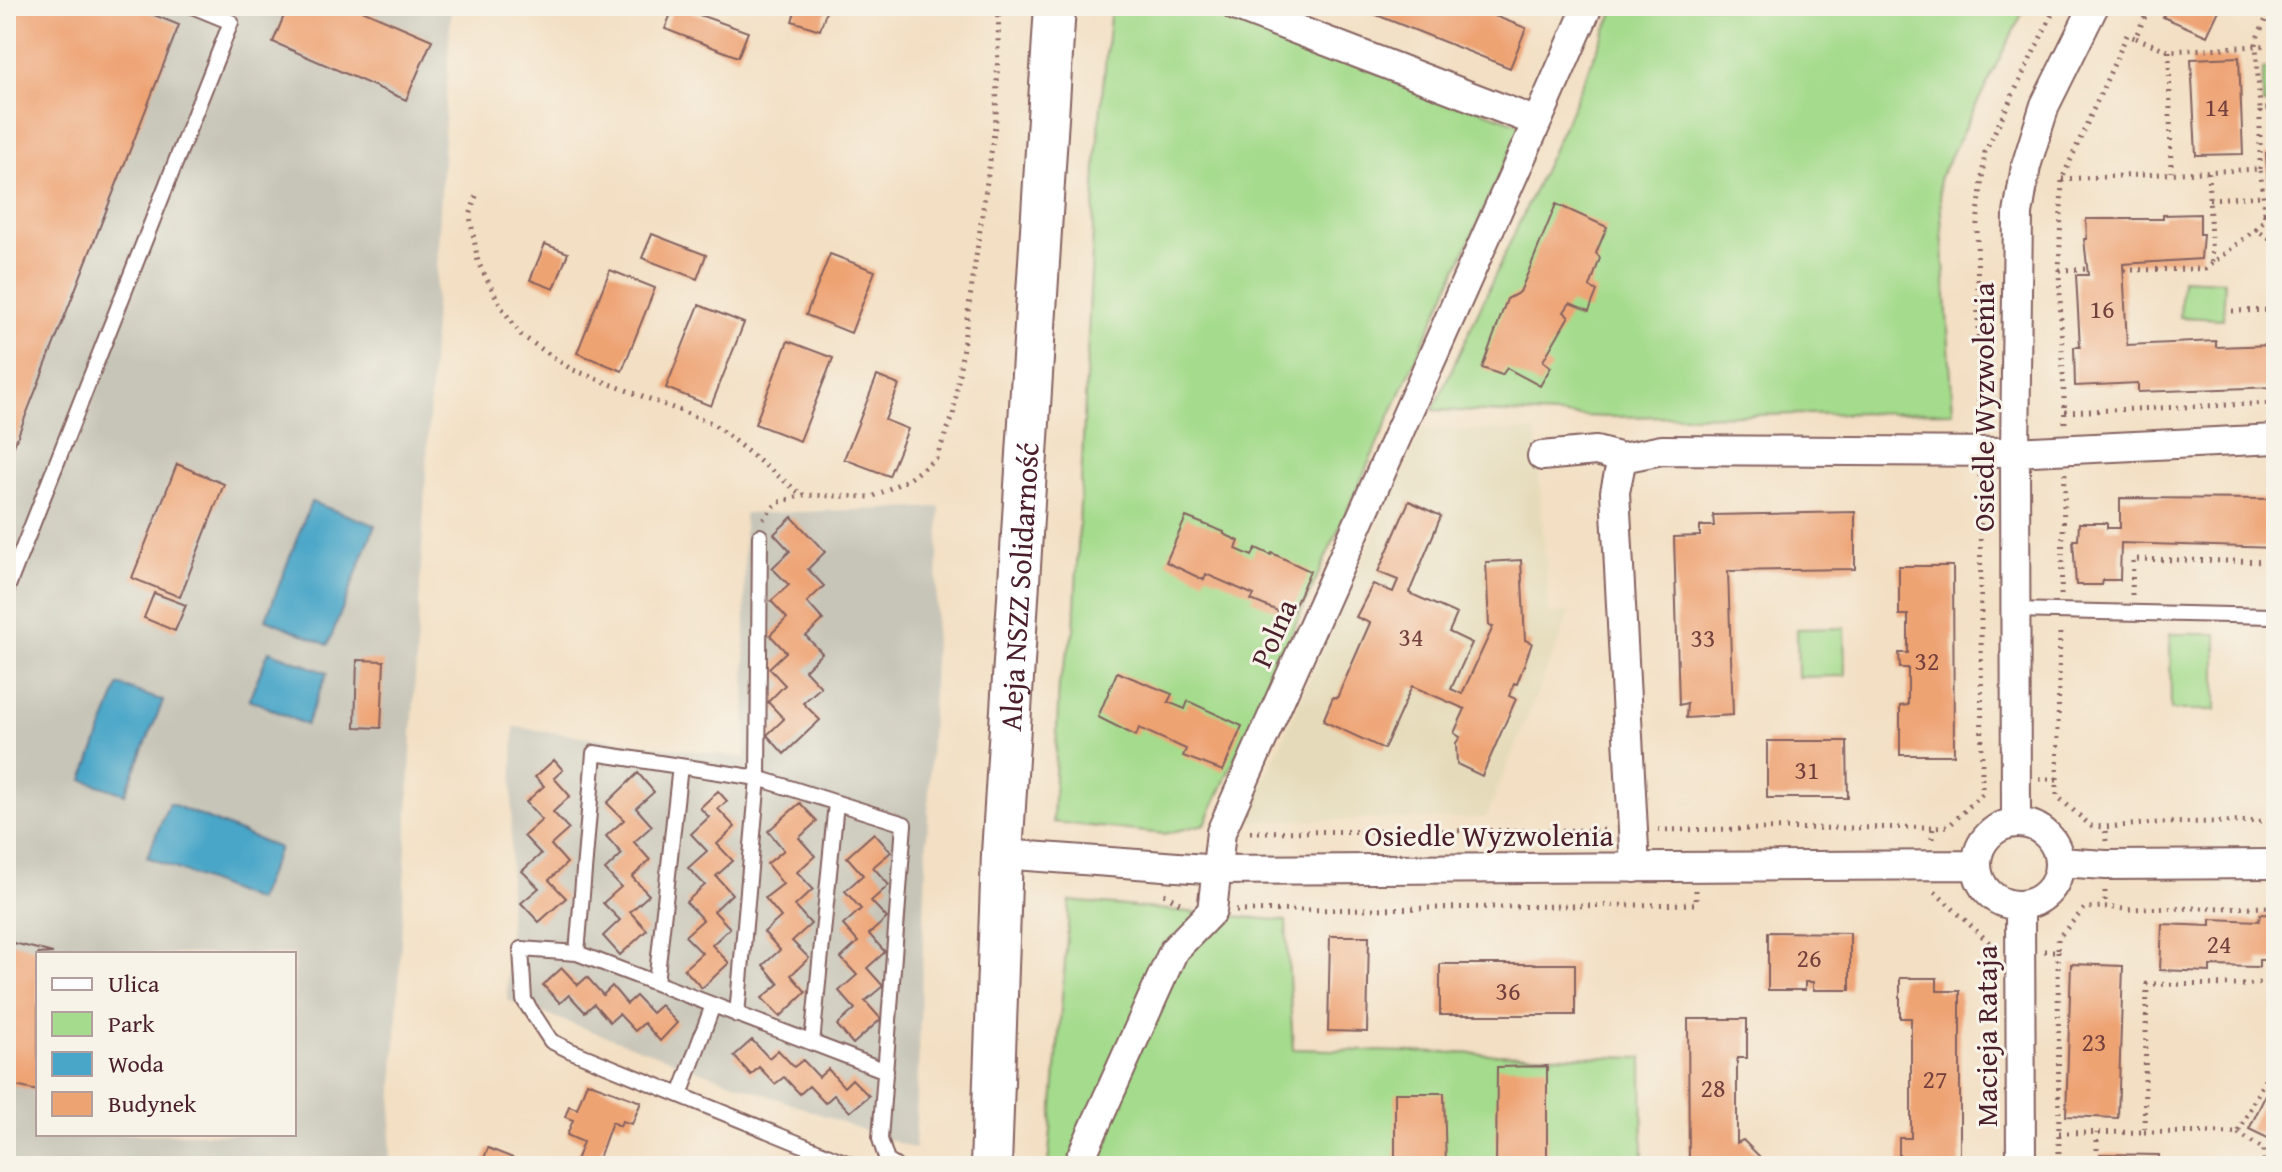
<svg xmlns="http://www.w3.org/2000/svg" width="2282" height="1172" viewBox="0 0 2282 1172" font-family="'Gentium Book Plus',serif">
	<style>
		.built { fill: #e5dbba }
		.industrial { fill: #c7c5b8; fill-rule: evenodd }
		.green { fill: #a4db8c; stroke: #777d5c; stroke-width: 2 }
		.water { fill: #4aa6c8; stroke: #4a627a; stroke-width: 2 }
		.building { fill: #eea373 }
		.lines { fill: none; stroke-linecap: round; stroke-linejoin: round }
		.lane-casing { stroke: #856260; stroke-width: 18 }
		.street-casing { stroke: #856260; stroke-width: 32 }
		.secondary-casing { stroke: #856260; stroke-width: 44 }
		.path { stroke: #856260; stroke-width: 5; stroke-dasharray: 2 6; stroke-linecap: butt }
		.lane { stroke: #fff; stroke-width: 14 }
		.street { stroke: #fff; stroke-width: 28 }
		.secondary { stroke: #fff; stroke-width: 40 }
		.labels { text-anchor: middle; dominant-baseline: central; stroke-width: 6; stroke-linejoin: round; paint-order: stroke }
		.number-label { font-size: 26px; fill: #73403d }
		.street-label { font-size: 30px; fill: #4a1f2b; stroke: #f7f3e8 }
	</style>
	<rect width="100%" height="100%" fill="#f7f3e8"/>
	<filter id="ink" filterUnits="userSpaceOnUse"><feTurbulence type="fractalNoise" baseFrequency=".0125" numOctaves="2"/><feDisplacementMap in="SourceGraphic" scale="16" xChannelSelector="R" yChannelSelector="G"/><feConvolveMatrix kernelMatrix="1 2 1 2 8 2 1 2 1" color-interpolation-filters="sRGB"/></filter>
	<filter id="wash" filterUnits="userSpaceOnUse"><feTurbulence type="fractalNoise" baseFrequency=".006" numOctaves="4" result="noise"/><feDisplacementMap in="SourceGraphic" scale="32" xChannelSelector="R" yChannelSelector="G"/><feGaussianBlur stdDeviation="1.8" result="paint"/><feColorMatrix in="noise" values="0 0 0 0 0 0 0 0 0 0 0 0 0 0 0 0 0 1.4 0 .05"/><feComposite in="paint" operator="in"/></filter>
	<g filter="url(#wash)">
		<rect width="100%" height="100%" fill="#f3dfc3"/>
		<path class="built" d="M1422 429 1536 431 1549 614 1571 611 1486 818 1246 821Z"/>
		<path class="industrial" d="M6 6H451L389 1166H6ZM38 954H294V1134H38Z
			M940 507 915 1149 507 1000 514 727 746 758 744 514Z"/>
		<path class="green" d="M1111 6H1193L1522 125 1205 824 1164 834 1053 822 1059 683 1074 630 1097 147Z
			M1616 6H2026L1939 179 1953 412 1608 417 1433 410 1568 117Z
			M2263 69H2276V104H2263Z
			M2182 279 2225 281 2223 319 2180 317Z
			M1844 628 1845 676 1798 677 1797 629Z
			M2170 634H2216V710H2171Z
			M1070 901 1286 921 1293 1049 1642 1058 1643 1166H1048Z"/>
		<path class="water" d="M311 502 375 525 328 645 266 619Z
			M269 651 327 673 306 725 249 699Z
			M119 685 163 701 125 794 83 780Z
			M169 803 279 848 257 901 147 857Z"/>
		<g id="blocks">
			<path class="building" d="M6 6H132L179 25 6 466Z
				M288 6H353L432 40 406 100 273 42Z
				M674 6 748 32 738 57 665 29Z
				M797 6H828L820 30 792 21Z
				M1354 6H1469L1526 28 1510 68Z
				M2168 6H2221L2207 36 2163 17Z
				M2239 57 2243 154 2196 155 2191 59Z
				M2276 152V198L2269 199 2266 153Z
				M1556 204 1607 227 1596 253 1600 258 1590 287 1597 291 1589 311 1570 303 1564 312 1569 316 1543 361 1551 367 1540 386 1507 368 1502 375 1482 368 1507 299 1520 292Z
				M2200 214V234H2203L2201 259 2123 264 2127 345 2216 341V347L2276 345V387L2138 392V383L2075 386 2074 347H2080L2076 275H2088L2084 239H2087L2086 219H2163V215Z
				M652 234 706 255 697 279 642 258Z
				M545 244 568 253 554 289 530 280Z
				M830 254 875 271 851 333 806 315Z
				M610 270 655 288 622 371 577 353Z
				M699 305 744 323 711 406 666 388Z
				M788 341 833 358 800 441 755 424Z
				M877 376 899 385 885 420 908 429 889 476 844 459Z
				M177 464 224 484 180 597 132 578Z
				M2120 498 2276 499V548L2121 543 2120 580H2103L2102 585H2076L2073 540H2078L2079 523H2107V528H2120Z
				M1409 501 1441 516 1409 593 1457 614 1449 632 1472 643 1451 689 1462 694 1493 627 1489 626 1486 562 1521 560 1525 640 1532 643 1517 684 1514 683 1509 696 1516 699 1482 776 1457 764 1456 743 1460 737 1454 733 1465 709 1412 686 1384 749 1323 721 1333 697 1337 698 1370 623 1356 617 1373 584 1393 592 1398 580 1378 572Z
				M1855 512V569L1728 571 1733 715 1686 718 1687 703 1679 705 1674 537 1700 536V526H1714L1713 515Z
				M792 517 825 552 808 569 824 586 807 602 823 620 806 636 822 653 805 670 821 687 803 703 820 720 784 754 767 735 784 719 768 702 785 685 769 668 786 652 770 635 787 618 771 601 789 585 772 568 790 551 774 534Z
				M1186 517 1224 532V534L1239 541 1236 549 1252 556 1256 548 1271 555 1272 553 1310 571 1290 616 1251 600 1254 595 1206 574 1204 580 1166 562Z
				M1899 566H1953L1954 755H1900V706L1908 705V668H1900L1899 653H1908V615H1899Z
				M154 593 186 605 175 631 144 618Z
				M357 660 384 661 381 728 355 727Z
				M1117 672 1172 694 1168 702 1185 709 1188 701 1242 726 1223 771 1183 756 1186 749 1139 728 1136 736 1098 717Z
				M1767 741H1847L1848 798H1767Z
				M554 760 563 770 554 778 570 796 553 812 569 829 551 845 567 863 549 880 566 898 539 922 521 903 539 888 522 871 541 854 524 836 542 820 526 802 544 786 535 777Z
				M638 773 654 792 636 808 652 826 634 842 650 860 632 877 649 895 630 912 647 930 620 955 603 936 620 920 603 903 621 887 605 870 622 854 606 836 624 820 607 803Z
				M718 791 727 801 718 809 735 827 717 844 733 861 716 876 732 894 714 911 730 928 712 945 729 963 702 988 684 969 702 953 685 936 703 920 686 902 705 885 688 868 707 851 691 834 709 817 700 808Z
				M800 803 817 821 799 838 815 856 797 872 813 889 795 906 811 924 792 941 809 958 791 975 806 992 780 1017 762 998 779 984 763 965 780 950 764 932 781 917 765 898 783 884 767 864 784 850 768 831Z
				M874 833 891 852 873 867 889 885 871 901 887 918 869 934 885 952 867 968 883 986 865 1001 881 1019 853 1044 837 1025 855 1009 839 991 857 975 841 958 858 942 843 925 861 909 845 891 863 875 847 857Z
				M2260 914 2276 915V960H2259V967L2210 966V972L2160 970 2162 924 2211 926V919L2259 921Z
				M1768 932 1850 933V990H1813V982H1805V990H1768Z
				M1330 936H1369L1367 1032 1328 1031Z
				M6 941 53 953 38 954V1091L6 1084Z
				M1440 964H1575V1015H1440Z
				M2071 964 2123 966 2118 1118 2066 1116Z
				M562 968 578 985 587 977 603 995 612 986 627 1004 636 996 652 1013 661 1005 677 1023 660 1041 644 1023 635 1031 619 1014 610 1022 594 1004 585 1012 569 995 560 1003 543 985Z
				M1900 978H1937V991H1960V1166H1899V1138H1911V1018H1900Z
				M1688 1019H1747V1058H1737V1143L1743 1140 1769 1166H1689Z
				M752 1040 769 1058 778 1050 794 1067 803 1060 819 1077 828 1069 844 1087 852 1079 869 1096 850 1112 834 1095 825 1103 809 1086 800 1094 784 1077 775 1084 759 1067 751 1075 734 1056Z
				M1547 1066V1166H1496L1497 1067Z
				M2276 1074V1142L2249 1129Z
				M587 1082 641 1102 632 1124 622 1121 620 1126 612 1122 596 1166H574L583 1142 567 1135 573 1120 565 1117 569 1106 577 1109Z
				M1395 1093H1444L1446 1166H1395Z
				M488 1148 513 1158 510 1166H481Z
				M2100 1154 2159 1155V1166H2100Z"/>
		</g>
	</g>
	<g filter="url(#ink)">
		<use href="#blocks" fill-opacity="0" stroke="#856260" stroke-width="2"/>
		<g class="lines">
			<defs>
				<path id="lane" d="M6 591 231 22 192 6
					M2016 610 2273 616
					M577 953 594 753 758 778 904 824 880 1139 887 1161 895 1166
					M656 983 680 766
					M737 1015 758 778 760 536
					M812 1043 836 803
					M680 1095 713 1005
					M854 1166 569 1050 551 1041 524 1000 521 949 577 953 886 1071"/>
				<path id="street" d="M1537 122 1588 6
					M1542 456 1596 451 1622 458
					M1977 864a41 41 0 1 1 82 0a41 41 0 1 1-82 0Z
					M2016 823 2015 452 2018 214 2026 166 2045 105 2094 6
					M1002 854 1218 870 1976 865
					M2059 862 2106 865 2276 864
					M1635 868 1615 492 1622 458 1662 450 2015 452 2276 439
					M2020 906 2021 1166
					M1077 1166 1174 950 1212 911 1221 832 1537 122 1235 6"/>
				<g id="secondary">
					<path id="s1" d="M991 1166 1002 854 1055 6"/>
				</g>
			</defs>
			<use href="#lane" class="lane-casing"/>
			<use href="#street" class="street-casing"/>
			<use href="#secondary" class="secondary-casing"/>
			<path class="path" d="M2272 6 2257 38 2256 45 2260 109 2276 108
				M2136 38 2169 51 2276 45
				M2169 51 2171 172
				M2260 169V109
				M2208 172 2212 263
				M2062 179 2260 169 2265 212H2276
				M476 196 470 216 478 262 502 308 521 335 571 369 712 423 802 495
				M2209 199 2263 196
				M2256 229 2264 220 2265 212
				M2059 270 2088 269
				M2124 270 2205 269 2256 229 2276 243
				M2232 311 2276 310
				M2065 412 2276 403
				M2065 423 2059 272 2062 179 2127 35 2135 38 2150 6
				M1979 425 1977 224 1985 152 2056 6
				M1980 475 1982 778
				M763 519 777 503 803 495 872 497 909 479 936 458 953 416 996 119 999 6
				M2061 595 2065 473
				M2132 595 2133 559 2276 562
				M2039 779H2057V796L2091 826 2105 827
				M2057 779 2060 629
				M1658 830 1933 827
				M1250 832 1608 830
				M1932 839 1933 827 1949 826 1982 794V778H1985
				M2106 841 2105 827 2157 823 2276 821
				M2105 891V907L2124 909 2276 907
				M1935 892 1995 948
				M1164 894 1183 905
				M1236 911 1696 904V890
				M2044 951H2058V938L2085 908 2105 907
				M2058 951 2059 1166
				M2144 1132 2238 1133 2276 1057
				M2059 1133 2144 1132 2147 984 2245 985 2276 981
				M2238 1133 2264 1149V1166
				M2097 1166V1133"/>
			<use href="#lane" class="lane"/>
			<use href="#street" class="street"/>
			<use href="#secondary" class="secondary"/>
		</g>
	</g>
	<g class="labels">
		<g class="number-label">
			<text x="2217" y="106">14</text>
			<text x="2102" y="308">16</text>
			<text x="1411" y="636">34</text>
			<text x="1703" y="637">33</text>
			<text x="1927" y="660">32</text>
			<text x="1807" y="769">31</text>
			<text x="2219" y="943">24</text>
			<text x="1809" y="957">26</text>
			<text x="1508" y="990">36</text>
			<text x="2094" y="1041">23</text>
			<text x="1935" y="1078">27</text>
			<text x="1713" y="1087">28</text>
		</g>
		<g class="street-label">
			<text transform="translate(1983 407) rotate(-90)">Osiedle Wyzwolenia</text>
			<text stroke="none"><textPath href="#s1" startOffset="580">Aleja NSZZ Solidarność</textPath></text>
			<text transform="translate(1273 633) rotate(-66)">Polna</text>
			<text x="1489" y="835">Osiedle Wyzwolenia</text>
			<text transform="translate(1986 1036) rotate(-90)">Macieja Rataja</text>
		</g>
	</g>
	<rect width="2282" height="1172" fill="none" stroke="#f7f3e8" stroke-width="32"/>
	<rect x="36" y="952" width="260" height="184" fill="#f7f3e8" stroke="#b29e9c" stroke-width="2"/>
	<rect x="52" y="978" width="40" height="12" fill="#ffffff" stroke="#b29e9c" stroke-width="2"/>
	<text x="108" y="992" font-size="24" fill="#4a1f2b">Ulica</text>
	<rect x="52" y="1012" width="40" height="24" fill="#a4db8c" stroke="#b29e9c" stroke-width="2"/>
	<text x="108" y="1032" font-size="24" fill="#4a1f2b">Park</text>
	<rect x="52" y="1052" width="40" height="24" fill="#4aa6c8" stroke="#b29e9c" stroke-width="2"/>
	<text x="108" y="1072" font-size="24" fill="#4a1f2b">Woda</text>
	<rect x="52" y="1092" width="40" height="24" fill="#eea373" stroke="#b29e9c" stroke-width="2"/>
	<text x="108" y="1112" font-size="24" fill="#4a1f2b">Budynek</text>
</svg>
